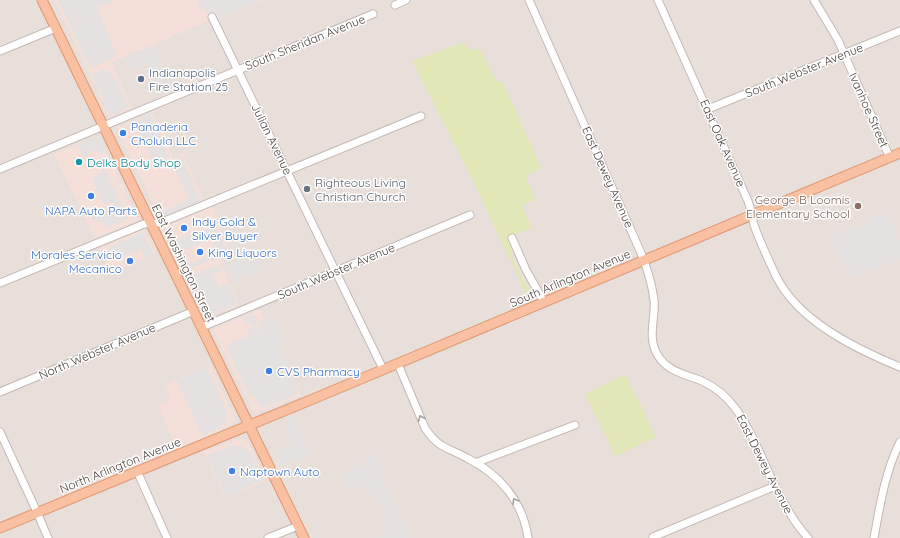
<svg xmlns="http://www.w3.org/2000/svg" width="900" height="538" viewBox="0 0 900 538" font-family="Quicksand,sans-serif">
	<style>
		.residential { fill: #e9dfda }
		.commercial { fill: #f5dfd9 }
		.green { fill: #e2e7b7 }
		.parking { fill: #e4e1e0 }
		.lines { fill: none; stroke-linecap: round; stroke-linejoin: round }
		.minor-casing { stroke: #c3b7b2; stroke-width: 9 }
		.major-casing { stroke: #df9670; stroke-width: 11 }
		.minor { stroke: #fff; stroke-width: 7 }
		.major { stroke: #f9c0a1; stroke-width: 9 }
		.oneway { stroke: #a49e9c }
		.service-dot { fill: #5c6f8a; stroke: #fff; stroke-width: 1.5 }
		.shop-dot { fill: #3f7fe0; stroke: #fff; stroke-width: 1.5 }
		.culture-dot { fill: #0f9aa8; stroke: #fff; stroke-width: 1.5 }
		.worship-dot { fill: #6b7280; stroke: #fff; stroke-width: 1.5 }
		.education-dot { fill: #8d6e63; stroke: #fff; stroke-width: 1.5 }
		.labels { text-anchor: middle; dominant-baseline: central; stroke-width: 3; stroke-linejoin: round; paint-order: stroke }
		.street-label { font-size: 12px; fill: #493e3a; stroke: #fff }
		.service-label { font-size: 12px; fill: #4e5e75; stroke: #fff; text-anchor: start }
		.shop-label { font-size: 12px; fill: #366cbe; stroke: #fff; text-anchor: start }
		.culture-label { font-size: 12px; fill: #0d838f; stroke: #fff; text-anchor: start }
		.worship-label { font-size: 12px; fill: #5b616d; stroke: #fff; text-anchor: start }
		.education-label { font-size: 12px; fill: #785e54; stroke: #fff; text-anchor: end }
	</style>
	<rect width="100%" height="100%" fill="#f5efec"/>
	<path class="residential" d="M0 0H900V538H0Z"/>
	<path class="commercial" d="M55 0H264L214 21 213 19 112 62 132 108 110 117Z
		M153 113 173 158 183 153 204 201 161 219 117 128Z
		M98 136 139 220 95 238 54 154Z
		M212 206 231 255 220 260 239 305 208 318 164 226Z
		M144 229 156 254 112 273 99 248Z
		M260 310 301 396 257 413 252 409 213 329Z
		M210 365 236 419 231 425 177 449 158 405 168 401 170 396 166 384Z
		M240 439 246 440 250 446 266 481 225 498 204 451Z"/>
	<path class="green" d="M465 42 470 50 480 49 496 81H502L541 167 526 176 535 200 522 205 532 228 509 237C510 246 511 254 515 263 519 275 529 285 534 297H528L527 296 474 183 412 61Z
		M625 374 656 437 616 456 585 394Z"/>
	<path class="parking" d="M58 0H115L97 8 117 56 90 68Z
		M197 0H261L211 22 205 9 201 10Z
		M153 46 169 81 160 86 148 62 130 70 125 60Z
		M104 69 111 73 110 76 117 80 128 106 122 111 111 116 92 74Z
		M150 114 169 157 154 163 134 122Z
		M98 136 105 152 100 155 99 151 96 149 88 153 89 157 84 159 78 145Z
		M181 156 201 201 165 217 162 212 189 200 171 160Z
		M104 169 128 218 106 228 104 222 93 220 90 213 105 206 108 212 113 209V202L105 205 92 179Z
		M887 211 900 242V258L849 278 830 235 848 228 850 231 869 223 868 219Z
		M214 225 229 253 189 269 187 265 217 252 212 239 182 251 176 240Z
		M143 232 153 255 145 258 141 249 119 258 118 256 113 258 108 248Z
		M247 256 250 262 256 259 261 269 236 280 226 266Z
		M220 265 222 271 213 275 219 288 228 283 237 304 208 316 190 276Z
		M253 314 260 332 262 331 259 322 272 316 283 341 278 344 298 394 263 408 259 406 253 394 249 396 226 345 248 336 247 331 253 328 250 322 246 324 244 318Z
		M207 367 228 415 225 425 202 436 177 380Z
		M294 416 308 451 306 455 280 466 275 455 284 448 294 443 287 426 286 420Z
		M230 445 243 447 251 453 263 480 226 497 207 455Z
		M376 452 383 472 380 473 411 538H379L386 535 381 521 387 518 375 491 368 493 364 484 350 490 341 474 367 463 365 456Z"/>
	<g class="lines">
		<defs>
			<path id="minor" d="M529 0 641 253C647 268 652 284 654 300 656 318 647 336 657 354 667 372 685 374 702 381 715 387 727 397 735 408 746 422 753 438 760 453 773 483 786 513 808 538
				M658 0 748 201C751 209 752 217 754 225 760 242 768 259 776 276 798 321 856 349 900 367
				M814 0 838 40 890 158
				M395 5 406 0
				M212 17 383 369
				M0 51 56 28
				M708 109 900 31
				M0 169 373 14
				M512 238 526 270 544 302
				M0 283 144 224 160 223 421 116
				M202 327 470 215
				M398 364 425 428C439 449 447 447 467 458 499 474 523 501 528 538
				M0 392 194 311
				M0 432 37 512 48 538
				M475 463 575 425
				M137 471 167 538
				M268 538 298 526
				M654 538 653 537 775 486
				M874 538C880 505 885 472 900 442"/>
			<path id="major" d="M42 0 304 538
				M0 528 313 399 900 153"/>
		</defs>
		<use href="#minor" class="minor-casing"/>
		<use href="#major" class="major-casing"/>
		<use href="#minor" class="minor"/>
		<use href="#major" class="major"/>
	</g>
	<defs><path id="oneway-chevron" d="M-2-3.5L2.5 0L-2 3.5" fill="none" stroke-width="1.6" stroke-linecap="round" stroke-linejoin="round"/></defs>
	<g class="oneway">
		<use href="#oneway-chevron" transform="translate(421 418) rotate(-113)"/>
		<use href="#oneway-chevron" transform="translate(515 501) rotate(-120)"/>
	</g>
	<circle class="service-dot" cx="141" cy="79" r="4"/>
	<g class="shop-dot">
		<circle cx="123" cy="133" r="4"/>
		<circle cx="91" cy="196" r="4"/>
		<circle cx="184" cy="228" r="4"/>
		<circle cx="200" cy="252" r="4"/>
		<circle cx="130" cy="261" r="4"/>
		<circle cx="269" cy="371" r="4"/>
		<circle cx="232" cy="471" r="4"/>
	</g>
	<circle class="culture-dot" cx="79" cy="162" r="4"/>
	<circle class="worship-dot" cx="307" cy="189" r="4"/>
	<circle class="education-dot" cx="858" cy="206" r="4"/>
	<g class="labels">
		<g class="street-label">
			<text transform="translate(305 42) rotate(-22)">South Sheridan Avenue</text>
			<text transform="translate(804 70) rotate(-22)">South Webster Avenue</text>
			<text transform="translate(869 110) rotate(66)">Ivanhoe Street</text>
			<text transform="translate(272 139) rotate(64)">Julian Avenue</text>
			<text transform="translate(723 143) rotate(66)">East Oak Avenue</text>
			<text transform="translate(608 177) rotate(66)">East Dewey Avenue</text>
			<text transform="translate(184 263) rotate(64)">East Washington Street</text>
			<text transform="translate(336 271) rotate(-23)">South Webster Avenue</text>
			<text transform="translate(570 278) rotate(-23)">South Arlington Avenue</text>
			<text transform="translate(97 351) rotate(-23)">North Webster Avenue</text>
			<text transform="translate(765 464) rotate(63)">East Dewey Avenue</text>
			<text transform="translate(120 465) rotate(-22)">North Arlington Avenue</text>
		</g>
		<g class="service-label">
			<text x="149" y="72">Indianapolis<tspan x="149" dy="14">Fire Station 25</tspan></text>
		</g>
		<g class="shop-label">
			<text x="131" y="126">Panaderia<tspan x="131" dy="14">Cholula LLC</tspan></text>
			<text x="91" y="210" text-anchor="middle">NAPA Auto Parts</text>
			<text x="192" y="221">Indy Gold &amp;<tspan x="192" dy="14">Silver Buyer</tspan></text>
			<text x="208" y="252">King Liquors</text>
			<text x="122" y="254" text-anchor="end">Morales Servicio<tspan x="122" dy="14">Mecanico</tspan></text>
			<text x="277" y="371">CVS Pharmacy</text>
			<text x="240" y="471">Naptown Auto</text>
		</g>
		<g class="culture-label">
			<text x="87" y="162">Delks Body Shop</text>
		</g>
		<g class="worship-label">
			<text x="315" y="182">Righteous Living<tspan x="315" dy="14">Christian Church</tspan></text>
		</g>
		<g class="education-label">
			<text x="850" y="199">George B Loomis<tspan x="850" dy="14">Elementary School</tspan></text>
		</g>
	</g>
</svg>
